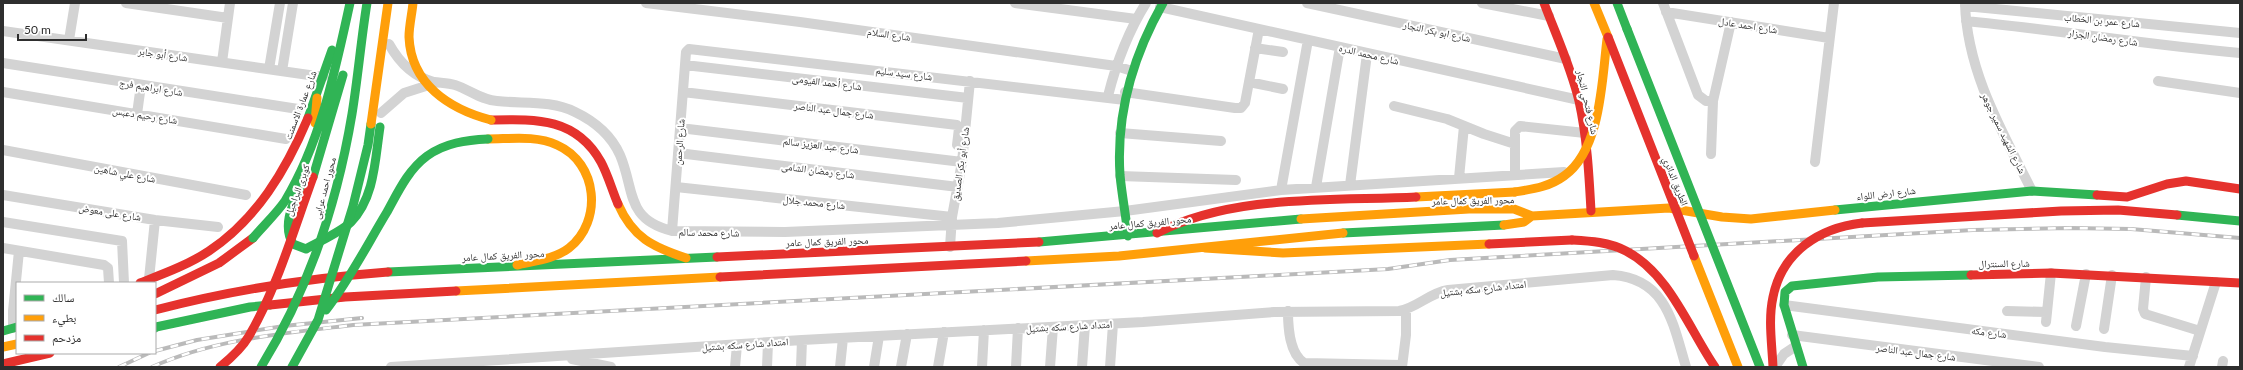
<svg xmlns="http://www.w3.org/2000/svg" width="2243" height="370" viewBox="0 0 2243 370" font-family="Lato,'Noto Naskh Arabic',sans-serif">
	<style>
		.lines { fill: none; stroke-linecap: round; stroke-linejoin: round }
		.street { stroke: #d3d3d3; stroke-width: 10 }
		.fast { stroke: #30b455; stroke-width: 9 }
		.slow { stroke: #ff9f0a; stroke-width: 9 }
		.jam { stroke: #e5322d; stroke-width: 9 }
		.rail-casing { stroke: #bababa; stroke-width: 4 }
		.rail { stroke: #fff; stroke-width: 2.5; stroke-dasharray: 8; stroke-linecap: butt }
		.fast-bridge { stroke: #30b455; stroke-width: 9 }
		.slow-bridge { stroke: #ff9f0a; stroke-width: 9 }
		.jam-bridge { stroke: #e5322d; stroke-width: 9 }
		.labels { text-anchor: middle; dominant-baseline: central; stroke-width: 4; stroke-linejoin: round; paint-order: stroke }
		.street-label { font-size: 10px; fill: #2e2e2e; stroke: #fff }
	</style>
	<rect width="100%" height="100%" fill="#fff"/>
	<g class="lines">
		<path class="street" d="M126 3 228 18
			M646 3 800 22 1116 66 1132 71
			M1015 3 1136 19
			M1307 3 1566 59
			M1482 3 1549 16
			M1663 3 1698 95 1706 101H1713
			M1965 3C1967 72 2002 131 2032 191
			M1965 6 2240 33
			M1160 7 1579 100
			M1666 12 1829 38
			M1966 21C2058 30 2148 45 2240 53
			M3 31 323 77
			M69 40 75 3
			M389 44C399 62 414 77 434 82 441 83 448 83 455 85 470 90 481 100 497 101 523 104 551 100 575 112 594 121 611 135 620 155 635 190 625 219 672 231L785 232 998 223 1125 211 1281 190 1564 172
			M1255 48 1283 52
			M222 62 230 3
			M3 63 298 109
			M685 65 968 98
			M269 69 280 3
			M282 71 293 3
			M2158 81 2240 93
			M1249 82 1283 89
			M3 92 286 139
			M683 92 957 125 959 128 957 145 964 146
			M1125 92 1235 108H1241L1245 103 1259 29
			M1108 96C1116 64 1128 32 1146 3
			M1394 106 1447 119 1484 134 1515 144
			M381 113 404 93 429 85
			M137 114 141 85
			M680 128 962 162
			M1120 133 1221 141
			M3 150 246 195
			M678 153 958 187
			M1711 154 1713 101 1731 22
			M1815 162 1834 3
			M1515 173V131L1520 126 1585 133
			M1120 176 1236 180
			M1459 178 1464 126
			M1350 185 1367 54
			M676 187 952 217
			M1316 187 1340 47
			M1281 190 1308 40
			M3 195 155 220 218 227
			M3 222 122 241 124 283
			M672 231 686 52 689 49 1125 100
			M950 247 952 217 962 162 970 81
			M3 248 104 265 108 268 109 283
			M2146 277 2143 309 2145 314 2200 331
			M149 279 155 220
			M1784 305 2105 347 2193 356
			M1288 311C1288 327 1289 353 1304 363L1402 365
			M2007 311 2047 312
			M2046 322 2051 273
			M2076 326 2086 274
			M13 328V311L19 251
			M2104 329 2112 275
			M1792 335 2039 367
			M572 359 611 367
			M391 367 802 340 1143 322 1274 312 1399 311C1417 308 1429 293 1448 290L1613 275C1667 279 1673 324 1686 367
			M735 367 737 345
			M767 367 768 343
			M801 367 802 340
			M840 367 843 338
			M874 367 879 336
			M901 367 907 334
			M938 367 944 332
			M982 367 984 330
			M1016 367 1018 328
			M1050 367 1053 327
			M1082 367 1085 325
			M1110 367 1113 324
			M1402 367 1406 335V310
			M1775 367 1784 354 1796 346
			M2189 367 2216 282
			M2222 367 2223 361"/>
		<path class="fast" d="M1617 3 1627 29
			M308 118 332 50
			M305 175C297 197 280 222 293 244L306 249C318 242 341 232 351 222 375 197 375 159 380 127
			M1835 210 2032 191 2097 195
			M2177 215 2240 221
			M1343 233 1504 225
			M1128 236C1126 216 1122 196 1120 175 1116 114 1133 56 1163 3
			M1039 242 1301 219
			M388 272 717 257
			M156 327 250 307 270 305
			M155 328 156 327
			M3 331 17 327
			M1803 367 1784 305 1785 292 1792 286 1878 277 1971 275"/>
		<path class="slow" d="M1594 3 1608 37
			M315 123 317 98
			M488 139C510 139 536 135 557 145 598 163 603 221 569 248 555 259 534 261 517 265
			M1416 197 1515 192
			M618 204C633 238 653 247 686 258
			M1532 216 1669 208 1722 217 1751 219 1835 210
			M1301 219 1469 209H1514L1532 216 1524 222 1504 225
			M1205 248 1283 253 1489 244
			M1026 261 1119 256 1343 233
			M456 291 720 277
			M3 347 17 344"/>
		<path class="jam" d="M1544 3C1556 35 1571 67 1579 101 1587 137 1589 174 1591 211
			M491 120C535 119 576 117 601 162 608 175 612 190 618 204
			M2097 195 2127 197 2167 184 2186 181 2240 189
			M1862 223 2061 211 2118 210 2177 215
			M1157 233C1233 194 1332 201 1416 197
			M1489 244 1572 240
			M717 257 1039 242
			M1971 275 2051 273 2240 283
			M720 277 1026 261
			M140 283C163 274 188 265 209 251 257 219 286 170 308 118
			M155 294 219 263 253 238
			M270 305 345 297 456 291
			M155 310C232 290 309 278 388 272
			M3 364 50 353"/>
		<defs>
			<path id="rail" d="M155 351 197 340 284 326 362 318
				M119 367 149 353
				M152 367C214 339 286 333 353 325L1388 269 1450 260 1973 230 2070 228 2131 229 2240 238"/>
		</defs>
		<use href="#rail" class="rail-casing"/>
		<use href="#rail" class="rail"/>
		<path class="fast-bridge" d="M1627 29 1760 367
			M313 177 343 75
			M253 238C263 226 276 214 285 201 321 141 335 71 350 3
			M326 310C350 279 367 245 387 212 398 192 408 170 427 156 445 143 466 140 488 139
			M261 367C309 289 337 204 352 114 358 77 361 40 367 3
			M292 367 318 320 353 206 368 145 371 124"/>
		<path class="slow-bridge" d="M413 3C412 14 409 26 409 37 411 84 449 109 491 120
			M371 124 388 3
			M1515 192C1533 189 1549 187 1564 176 1601 150 1602 80 1607 39
			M1694 256 1738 367"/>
		<path class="jam-bridge" d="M1608 37 1694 256
			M1572 240C1590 241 1609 242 1626 251 1669 273 1689 329 1715 367
			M220 367C231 358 242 348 249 336 277 288 294 229 313 177
			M1773 367C1772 344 1768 320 1773 297 1782 252 1819 228 1862 223"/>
	</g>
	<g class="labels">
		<g class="street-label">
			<text transform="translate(2102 20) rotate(5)">شارع عمر بن الخطاب</text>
			<text transform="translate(1748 25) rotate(9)">شارع احمد عادل</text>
			<text transform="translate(1437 31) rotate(12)">شارع ابو بكر النجار</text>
			<text transform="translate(889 34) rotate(8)">شارع السلام</text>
			<text transform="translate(2103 37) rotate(8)">شارع رمضان الجزار</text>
			<text transform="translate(163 54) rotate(8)">شارع أبو جابر</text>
			<text transform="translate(1369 54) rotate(13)">شارع محمد الدره</text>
			<text transform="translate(904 73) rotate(7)">شارع سيد سليم</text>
			<text transform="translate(827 82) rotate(7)">شارع أحمد الفيومى</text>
			<text transform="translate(151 87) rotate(9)">شارع ابراهيم فرج</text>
			<text transform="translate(1588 102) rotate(77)">شارع فتحي النجار</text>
			<text transform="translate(300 105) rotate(-69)">شارع عمارة الاسمنت</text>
			<text transform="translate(834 110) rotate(7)">شارع جمال عبد الناصر</text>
			<text transform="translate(145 115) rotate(9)">شارع رحيم دعبس</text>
			<text transform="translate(2004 133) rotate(64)">شارع الشهيد سمير جوهر</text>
			<text transform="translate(679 142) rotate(-86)">شارع الرحمن</text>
			<text transform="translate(821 145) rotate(7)">شارع عبد العزيز سالم</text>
			<text transform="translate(960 164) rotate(-82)">شارع أبو بكر الصديق</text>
			<text transform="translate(818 170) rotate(7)">شارع رمضان الشامى</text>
			<text transform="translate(125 173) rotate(11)">شارع علي شاهين</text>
			<text transform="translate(1676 181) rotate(68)">الطريق الدائري</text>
			<text transform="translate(324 188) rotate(-75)">محور احمد عرابى</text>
			<text transform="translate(297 190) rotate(-70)">كوبرى البراجيل</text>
			<text transform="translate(1886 193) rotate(-6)">شارع ارض اللواء</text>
			<text transform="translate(1473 200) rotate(-1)">محور الفريق كمال عامر</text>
			<text transform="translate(814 202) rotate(6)">شارع محمد جلال</text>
			<text transform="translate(110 212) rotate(9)">شارع على معوض</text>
			<text transform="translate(1150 222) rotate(-5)">محور الفريق كمال عامر</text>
			<text transform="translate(709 232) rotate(1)">شارع محمد سالم</text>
			<text transform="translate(827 241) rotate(-2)">محور الفريق كمال عامر</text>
			<text transform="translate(503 255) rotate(-3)">محور الفريق كمال عامر</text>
			<text transform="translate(2004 263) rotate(-1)">شارع السنترال</text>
			<text transform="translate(1483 288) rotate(-6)">امتداد شارع سكه بشتيل</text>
			<text transform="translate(1069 326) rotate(-3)">امتداد شارع سكه بشتيل</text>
			<text transform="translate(1989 332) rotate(7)">شارع مكه</text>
			<text transform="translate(745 344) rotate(-4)">امتداد شارع سكه بشتيل</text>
			<text transform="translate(1916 352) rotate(7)">شارع جمال عبد الناصر</text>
		</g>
	</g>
	<rect width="2243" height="370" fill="none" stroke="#2e2e2e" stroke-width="8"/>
	<rect x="16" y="282" width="140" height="72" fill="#ffffff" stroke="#ababab"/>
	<rect x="24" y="295" width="20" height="6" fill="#30b455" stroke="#ababab"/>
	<text x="52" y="302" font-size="12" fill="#2e2e2e">سالك</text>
	<rect x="24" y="315" width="20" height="6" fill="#ff9f0a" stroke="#ababab"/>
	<text x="52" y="322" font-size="12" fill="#2e2e2e">بطيء</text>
	<rect x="24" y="335" width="20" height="6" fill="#e5322d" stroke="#ababab"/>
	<text x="52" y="342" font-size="12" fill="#2e2e2e">مزدحم</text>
	<path d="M18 34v6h68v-6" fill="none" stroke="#2e2e2e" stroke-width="2"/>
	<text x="24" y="34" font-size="12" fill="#2e2e2e" stroke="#ffffff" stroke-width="3" paint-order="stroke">50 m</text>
</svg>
